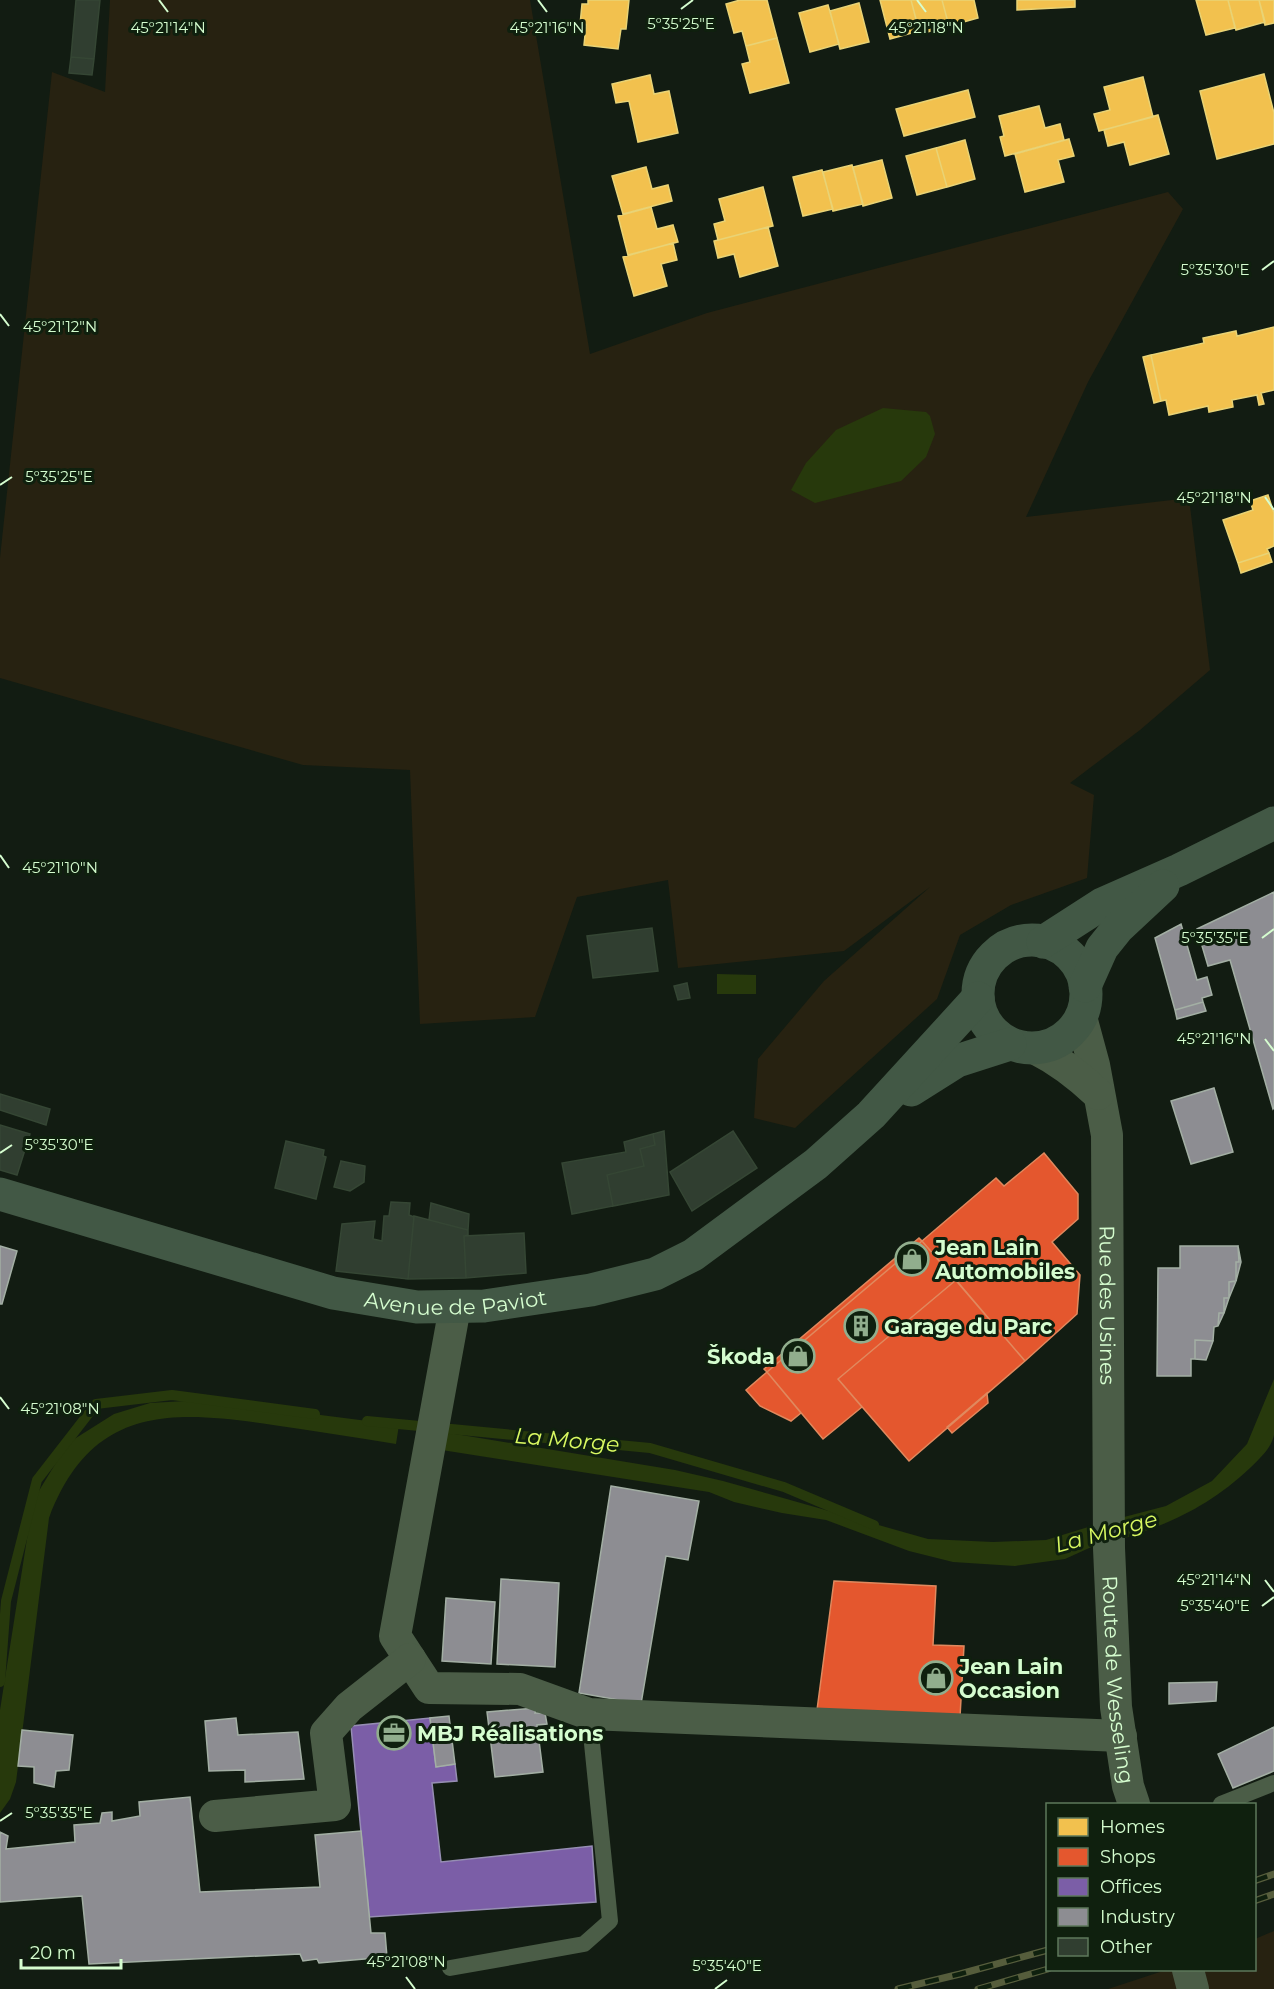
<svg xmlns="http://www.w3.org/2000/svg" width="1274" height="1989" viewBox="0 0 1274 1989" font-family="Montserrat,sans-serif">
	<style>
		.green { fill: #272211 }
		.water { fill: #27390c }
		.homes { fill: #f2c14e; stroke: #e9d375; stroke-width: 1.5 }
		.shops { fill: #e4572e; stroke: #e0895e; stroke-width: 1.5 }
		.offices { fill: #7b5ea7; stroke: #968eb3; stroke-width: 1.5 }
		.industry { fill: #8d8d92; stroke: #a3afa4; stroke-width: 1.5 }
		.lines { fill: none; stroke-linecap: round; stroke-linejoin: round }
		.stream { stroke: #27390c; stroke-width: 10 }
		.building { fill: #303e30; stroke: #354634; stroke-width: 1.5 }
		.service { stroke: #4b5d47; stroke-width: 16 }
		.minor { stroke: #4b5d47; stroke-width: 32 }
		.primary { stroke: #425845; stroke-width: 33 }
		.rail-casing { stroke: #565d3c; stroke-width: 7 }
		.rail { stroke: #0f200e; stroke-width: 4.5; stroke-dasharray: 14; stroke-linecap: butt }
		.ticks { fill: none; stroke: #d5fdcf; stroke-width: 2 }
		.labels { text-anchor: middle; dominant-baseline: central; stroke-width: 6; stroke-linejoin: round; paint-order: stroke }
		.poi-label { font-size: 21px; font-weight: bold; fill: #d5fdcf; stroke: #0f200e; text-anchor: start }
		.street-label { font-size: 21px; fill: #d5fdcf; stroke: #0f200e }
		.water-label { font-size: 22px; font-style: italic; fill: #d9f961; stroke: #0f200e }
		.ticks-label { font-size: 15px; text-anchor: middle; fill: #d5fdcf; stroke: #0f200e; stroke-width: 6; stroke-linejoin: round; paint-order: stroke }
	</style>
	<rect width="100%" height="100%" fill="#121c12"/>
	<path class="green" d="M110 0H530L590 354 707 313 1168 192 1183 209 1088 382 1026 517 1189 498 1210 670 1140 730 1070 783 1094 795 1087 878 1011 905 960 935 937 999 795 1128 754 1118 758 1059 824 981 930 887 844 951 678 968 668 880 577 897 535 1017 420 1024 410 770 303 765 0 678V558L52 72 105 92Z
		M1274 1931V1989H1108L1166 1970H1254L1255 1939Z"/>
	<path class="water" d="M883 408 926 412 930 416 935 434 926 457 901 481 815 503 791 490 806 463 836 430Z
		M717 974 756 975V994H717Z
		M1274 1379C1274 1395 1274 1419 1274 1435 1271 1449 1259 1459 1250 1468 1212 1504 1174 1522 1125 1538L1124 1517 1166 1506 1212 1481 1247 1444Z
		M203 1400 399 1425 396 1444C355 1437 314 1431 273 1425 171 1410 92 1405 49 1518L16 1782 10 1799 0 1813V1710L29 1526 37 1494 68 1443 114 1414 150 1403Z
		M431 1430 675 1470 723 1481 928 1539 993 1542 1046 1540 1098 1524V1544L1065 1559 1015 1566 953 1562 909 1551 826 1520 782 1513 734 1502 709 1492 429 1448Z"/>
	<path class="homes" d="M588 0H629L626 29H621L618 49 584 45 586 25H580L582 4H588Z
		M740 0H767L777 38 746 46 742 31 734 33 726 4Z
		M880 0H911L919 31 890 39Z
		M911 0H942L949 26 920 34Z
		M942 0H974L978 18 949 26Z
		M1017 0H1075V7L1017 10Z
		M1196 0H1228L1235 28 1206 35Z
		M1228 0H1259L1265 22 1236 30Z
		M1259 0H1274V23L1265 25Z
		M859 3 869 42 840 49 830 11Z
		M828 5 839 44 810 52 799 13Z
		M777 38 789 83 750 93 742 64 750 62 746 46Z
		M1264 74 1274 113V144L1217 159 1200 91Z
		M650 75 654 94 669 91 678 133 638 142 629 101 616 103 612 84Z
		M1143 77 1153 117 1099 131 1094 114 1110 110 1104 87Z
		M968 90 975 117 904 136 896 109Z
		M1039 106 1045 128 1060 124 1064 140 1005 156 1000 137 1004 136 999 116Z
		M1158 115 1169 154 1130 165 1124 142 1108 146 1104 130Z
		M1069 139 1074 156 1058 160 1064 182 1025 192 1015 154Z
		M965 140 975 179 947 187 936 148Z
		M936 148 947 187 917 195 906 156Z
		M882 160 892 198 863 206 853 167Z
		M852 165 863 204 833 211 823 172Z
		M646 167 652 189 668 185 672 201 623 214 612 176Z
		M822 170 833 209 803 216 793 177Z
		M763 187 773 226 718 240 714 224 725 221 719 199Z
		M651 207 657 229 673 225 678 242 628 255 618 216Z
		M768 227 778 266 740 277 734 254 718 258 714 241Z
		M673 243 677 260 661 264 667 286 634 296 623 257Z
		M1274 327V390L1261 393 1264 404 1259 405 1257 395 1232 400 1233 407 1209 412 1208 406 1169 415 1166 400 1161 401 1151 355 1204 343 1203 338 1236 331 1237 336Z
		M1151 355 1161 401 1154 403 1143 357Z
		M1268 495 1274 513V546L1267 549 1269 553 1238 563 1223 520 1253 510 1250 501Z
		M1269 553 1272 562 1241 573 1238 563Z"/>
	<path class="shops" d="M1044 1153 1078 1194V1219L1052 1242 1080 1275 1077 1314 1025 1361 922 1241 996 1178 1004 1186Z
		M919 1238 922 1241 767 1372 764 1369Z
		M922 1241 956 1280 838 1379 862 1407 823 1439 767 1372Z
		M956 1280 1025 1361 909 1461 838 1379Z
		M767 1372 801 1413 791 1421 760 1406 746 1390Z
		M987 1393 988 1403 952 1433 947 1427Z
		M834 1581 936 1586 933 1645 964 1646 960 1717 817 1710Z"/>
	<path class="offices" d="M430 1718 436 1767 455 1764 457 1781 432 1783 441 1862 592 1846 596 1902 369 1917 351 1726Z"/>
	<path class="industry" d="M1274 892V1108L1273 1109 1230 960 1208 966 1197 929Z
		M1181 924 1197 980 1207 977 1212 995 1202 998 1203 1002 1175 1010 1155 938Z
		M1203 1002 1206 1011 1177 1019 1175 1010Z
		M1214 1088 1233 1152 1191 1164 1171 1101Z
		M0 1246 17 1251 2 1304H0Z
		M1180 1246H1238L1239 1262H1236V1281L1229 1282V1298H1224V1313H1219L1218 1326 1214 1327 1213 1341 1195 1340V1359H1191V1376H1157L1158 1268H1180Z
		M1238 1246 1241 1262 1236 1281V1262H1239Z
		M1236 1281 1229 1298V1282Z
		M1224 1298H1229L1224 1313Z
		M1219 1313H1224L1218 1326Z
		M1195 1340 1213 1341 1206 1360 1195 1359Z
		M611 1486 699 1501 688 1560 666 1556 641 1704 579 1693Z
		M501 1579 559 1583 555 1667 497 1664Z
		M446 1598 495 1602 491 1664 442 1661Z
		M1217 1682 1216 1701 1169 1704V1683Z
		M536 1708 535 1713H545L547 1724 537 1725 543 1772 495 1777 487 1712Z
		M449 1716 455 1764 436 1767 430 1718Z
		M236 1718 238 1735 298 1732 304 1779 245 1782V1770L209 1771 205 1721Z
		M1274 1727V1771L1233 1788 1218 1754Z
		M22 1730 73 1735 69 1770 56 1771 54 1787 34 1783V1767L18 1766Z
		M190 1797 200 1892 320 1887 315 1835 361 1831 371 1933H385L387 1957 319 1963 317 1959 303 1961 300 1954 89 1964 82 1896 0 1902V1832L8 1836 6 1849 75 1842 74 1825 100 1823 102 1813 112 1812V1821L140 1816 139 1802Z"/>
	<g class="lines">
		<path class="stream" d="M367 1421 650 1448 784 1487 874 1525
			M0 1682 6 1601 37 1480 96 1404 172 1395 315 1414"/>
	</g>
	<path class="building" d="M76 0H100L94 59 71 57Z
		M71 57 94 59 92 75 69 73Z
		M652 928 658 971 593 978 587 936Z
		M687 983 690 998 678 1000 674 986Z
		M0 1094 50 1109 46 1125 0 1110Z
		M0 1125 30 1134 17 1175 0 1170Z
		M664 1131 669 1195 613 1206 607 1175 644 1166 640 1149 655 1145 653 1134Z
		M733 1131 757 1168 692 1211 670 1172Z
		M653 1134 655 1145 640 1149 644 1166 607 1175 613 1206 572 1214 562 1163 626 1152 624 1142Z
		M286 1141 324 1150 323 1156 326 1157 316 1199 275 1188Z
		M341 1161 365 1166 364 1182 350 1191 334 1187Z
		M391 1202 410 1203 409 1215 414 1217 408 1279 336 1271 342 1224 375 1221 373 1239 382 1241 384 1216H389Z
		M431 1203 469 1214 468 1230 429 1220Z
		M414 1216 468 1230V1235L464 1236 466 1278 408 1279Z
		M524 1233 526 1273 466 1278 464 1236Z"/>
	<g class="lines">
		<path class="service" d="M1221 1804 1274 1783
			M450 1968 584 1944 610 1921 589 1714"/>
		<g class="minor">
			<path id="s1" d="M1081 1017 1094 1065 1107 1135 1109 1548 1116 1707 1128 1786 1134 1804"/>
			<path d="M1036 1049C1060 1061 1079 1076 1098 1094"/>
			<path d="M455 1307 395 1636 429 1688 520 1689 589 1714 1121 1736"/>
			<path d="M215 1816 335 1805 326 1733 349 1707 410 1659"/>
			<path d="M1188 1970 1193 1989"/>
		</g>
		<g class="primary">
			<circle cx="1032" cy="994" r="54"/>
			<path d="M1043 942 1102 904 1179 870 1274 823"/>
			<path d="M1085 986 1102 948 1118 928 1163 886"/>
			<path d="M911 1090 957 1061 1010 1044"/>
			<path id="s2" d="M0 1194 333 1293 417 1307 484 1306 591 1290 655 1274 693 1255 816 1164 871 1115 978 998"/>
		</g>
		<defs>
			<path id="rail" d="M1254 1881 1274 1874
				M1254 1901 1274 1894
				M898 1989 960 1974 1048 1950
				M978 1989 1048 1969"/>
		</defs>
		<use href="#rail" class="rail-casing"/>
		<use href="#rail" class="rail"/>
	</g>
	<path class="ticks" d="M159 0 168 12M538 0 547 12M917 0 926 12M681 9 693 0M1262 270 1274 261M0 314 9 326M0 485 12 477M1265 497 1274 510M0 855 9 868M1262 938 1274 929M1265 1039 1274 1051M0 1153 12 1145M0 1397 9 1409M1265 1580 1274 1592M1262 1606 1274 1597M0 1821 12 1813M406 1977 415 1989M715 1989 727 1980"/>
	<defs>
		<symbol id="shop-ring" viewBox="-11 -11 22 22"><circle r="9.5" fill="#0f200e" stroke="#91ae8d" stroke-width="1.5"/><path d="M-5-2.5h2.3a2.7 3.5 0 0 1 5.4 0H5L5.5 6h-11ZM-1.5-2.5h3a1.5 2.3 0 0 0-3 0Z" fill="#91ae8d"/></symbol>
		<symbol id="building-ring" viewBox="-11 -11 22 22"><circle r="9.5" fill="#0f200e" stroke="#91ae8d" stroke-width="1.5"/><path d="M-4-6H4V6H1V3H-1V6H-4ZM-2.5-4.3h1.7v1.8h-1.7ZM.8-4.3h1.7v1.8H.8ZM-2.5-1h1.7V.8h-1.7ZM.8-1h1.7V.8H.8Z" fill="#91ae8d"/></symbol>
		<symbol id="office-ring" viewBox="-11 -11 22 22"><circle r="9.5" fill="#0f200e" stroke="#91ae8d" stroke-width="1.5"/><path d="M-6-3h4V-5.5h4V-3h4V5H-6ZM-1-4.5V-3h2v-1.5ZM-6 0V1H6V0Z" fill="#91ae8d"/></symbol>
	</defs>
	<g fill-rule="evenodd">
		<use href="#shop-ring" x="893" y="1240" width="38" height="38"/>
		<use href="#building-ring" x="842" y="1307" width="38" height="38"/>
		<use href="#shop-ring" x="779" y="1337" width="38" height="38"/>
		<use href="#shop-ring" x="917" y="1659" width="38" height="38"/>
		<use href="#office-ring" x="375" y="1714" width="38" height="38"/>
	</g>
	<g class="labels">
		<g class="poi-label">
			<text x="935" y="1247">Jean Lain<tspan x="935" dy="24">Automobiles</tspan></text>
			<text x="884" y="1326">Garage du Parc</text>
			<text x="775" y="1356" text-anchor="end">Škoda</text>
			<text x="959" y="1666">Jean Lain<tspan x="959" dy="24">Occasion</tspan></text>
			<text x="417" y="1733">MBJ Réalisations</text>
		</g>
		<g class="street-label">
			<text stroke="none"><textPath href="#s2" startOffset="471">Avenue de Paviot</textPath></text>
			<text stroke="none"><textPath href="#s1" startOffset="291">Rue des Usines</textPath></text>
			<text stroke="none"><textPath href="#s1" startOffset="666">Route de Wesseling</textPath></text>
		</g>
		<g class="water-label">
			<text transform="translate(567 1440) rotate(5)">La Morge</text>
			<text transform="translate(1106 1532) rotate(-15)">La Morge</text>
		</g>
	</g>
	<g class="ticks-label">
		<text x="681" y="29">5°35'25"E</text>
		<text x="168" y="33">45°21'14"N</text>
		<text x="547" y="33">45°21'16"N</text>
		<text x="926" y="33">45°21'18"N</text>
		<text x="1215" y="275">5°35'30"E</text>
		<text x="60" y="332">45°21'12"N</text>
		<text x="59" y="482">5°35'25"E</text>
		<text x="1214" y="503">45°21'18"N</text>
		<text x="60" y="873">45°21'10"N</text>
		<text x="1215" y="943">5°35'35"E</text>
		<text x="1214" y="1044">45°21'16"N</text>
		<text x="59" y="1150">5°35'30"E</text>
		<text x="60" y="1414">45°21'08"N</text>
		<text x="1214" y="1585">45°21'14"N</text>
		<text x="1215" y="1611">5°35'40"E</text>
		<text x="59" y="1818">5°35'35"E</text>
		<text x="406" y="1967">45°21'08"N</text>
		<text x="727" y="1971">5°35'40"E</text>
	</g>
	<rect x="1046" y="1803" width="210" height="168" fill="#0f200e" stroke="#5e785b" stroke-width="1.5"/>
	<rect x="1058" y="1818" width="30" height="18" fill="#f2c14e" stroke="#5e785b" stroke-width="1.5"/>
	<text x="1100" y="1833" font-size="18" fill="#d5fdcf">Homes</text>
	<rect x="1058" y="1848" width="30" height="18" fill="#e4572e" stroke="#5e785b" stroke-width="1.5"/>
	<text x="1100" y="1863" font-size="18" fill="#d5fdcf">Shops</text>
	<rect x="1058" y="1878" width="30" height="18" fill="#7b5ea7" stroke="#5e785b" stroke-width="1.5"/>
	<text x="1100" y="1893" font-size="18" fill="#d5fdcf">Offices</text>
	<rect x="1058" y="1908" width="30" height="18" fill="#8d8d92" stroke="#5e785b" stroke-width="1.5"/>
	<text x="1100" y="1923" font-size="18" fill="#d5fdcf">Industry</text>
	<rect x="1058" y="1938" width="30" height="18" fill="#303e30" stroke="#5e785b" stroke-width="1.5"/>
	<text x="1100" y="1953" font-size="18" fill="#d5fdcf">Other</text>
	<path d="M21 1959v9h100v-9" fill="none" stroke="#d5fdcf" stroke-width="3"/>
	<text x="30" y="1959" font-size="18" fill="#d5fdcf" stroke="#0f200e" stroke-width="4.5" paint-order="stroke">20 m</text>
</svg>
